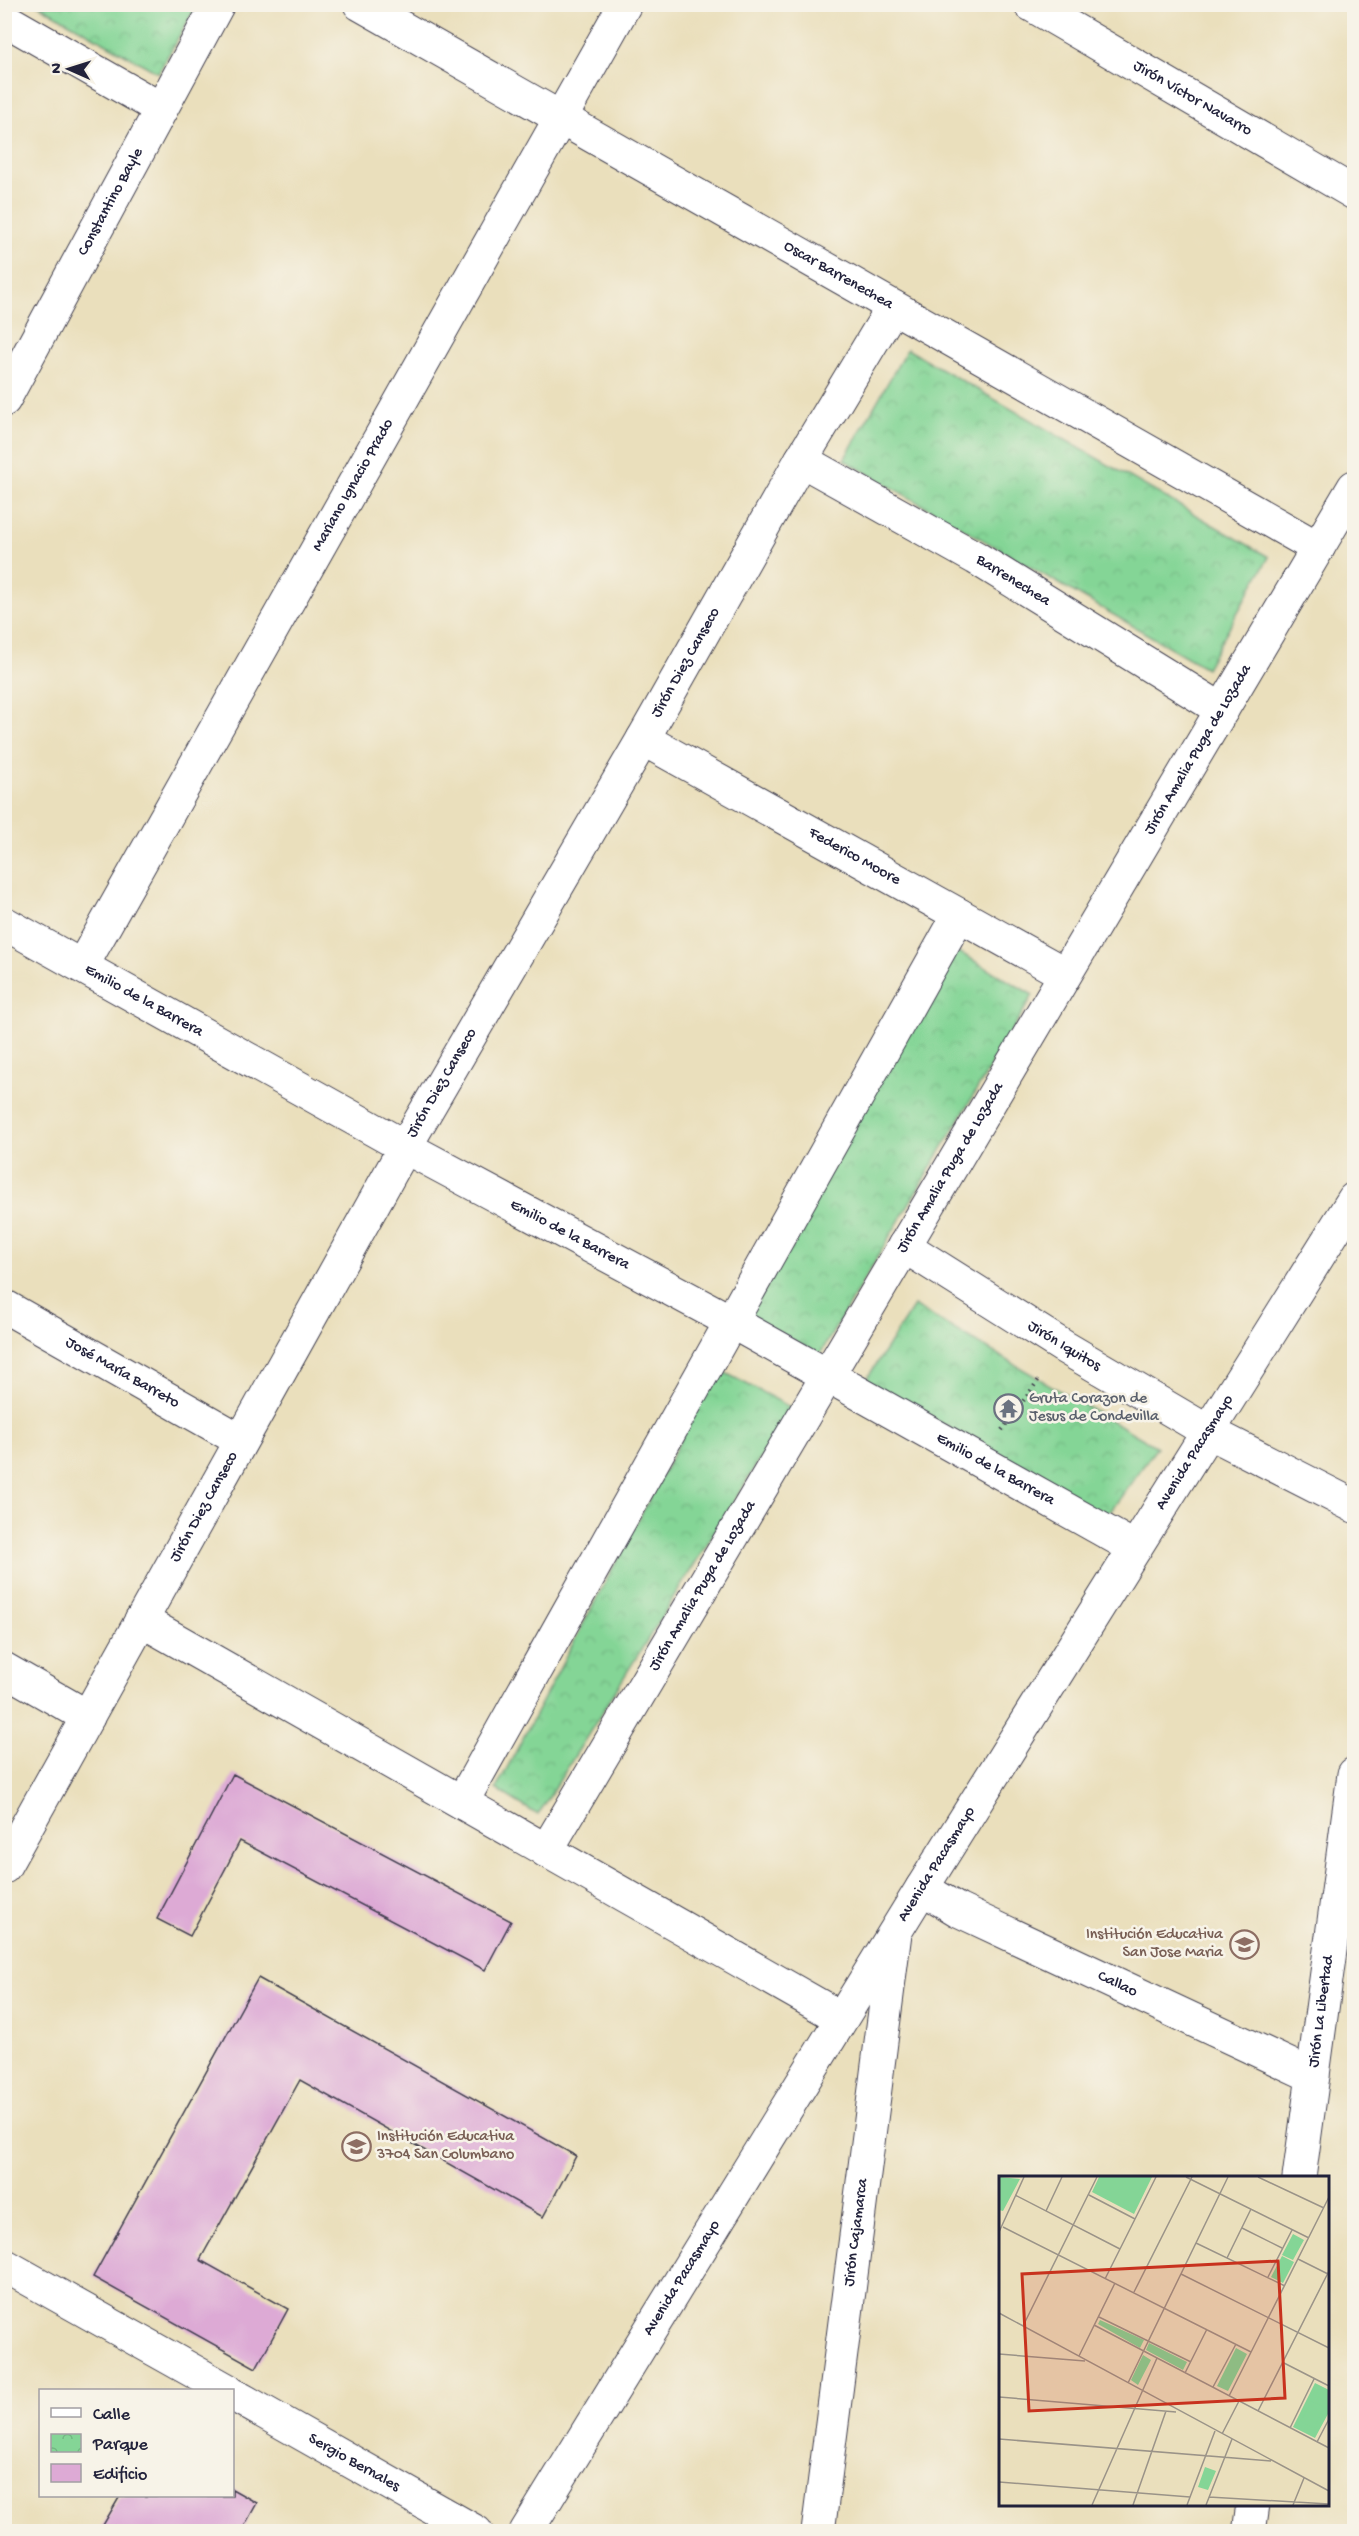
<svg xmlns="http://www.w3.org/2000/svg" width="1359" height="2536" viewBox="0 0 1359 2536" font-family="'Gochi Hand',sans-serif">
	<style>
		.park { fill: url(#park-crowns); stroke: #537c68; stroke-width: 1.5 }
		.building { fill: #ddaad5 }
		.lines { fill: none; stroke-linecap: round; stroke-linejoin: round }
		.street-casing { stroke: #403e4e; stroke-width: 35 }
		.secondary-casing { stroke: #403e4e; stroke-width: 35 }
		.path { stroke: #403e4e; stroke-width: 4; stroke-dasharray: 1.5 4.5; stroke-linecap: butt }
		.street { stroke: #fff; stroke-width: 33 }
		.secondary { stroke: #fff; stroke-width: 33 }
		.labels { text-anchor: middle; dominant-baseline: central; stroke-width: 5; stroke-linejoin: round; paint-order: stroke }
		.street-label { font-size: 16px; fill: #22223b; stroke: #f7f3e8 }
		.worship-label { font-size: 16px; fill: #5b616d; stroke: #f7f3e8; text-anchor: start }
		.education-label { font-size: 16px; fill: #785e54; stroke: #f7f3e8; text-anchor: end }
		.inset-road { fill: none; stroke: #9a9388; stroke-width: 1.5 }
		.view { fill: #c8321e; fill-opacity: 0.15; stroke: #c8321e; stroke-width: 3 }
		.inset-edge { fill: none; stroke: #22223b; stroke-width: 3 }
	</style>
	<defs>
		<pattern id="park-crowns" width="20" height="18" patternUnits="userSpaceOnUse" patternTransform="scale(1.5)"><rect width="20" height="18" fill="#84d596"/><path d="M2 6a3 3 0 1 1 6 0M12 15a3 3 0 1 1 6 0" fill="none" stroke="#72b782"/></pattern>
	</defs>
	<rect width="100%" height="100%" fill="#f7f3e8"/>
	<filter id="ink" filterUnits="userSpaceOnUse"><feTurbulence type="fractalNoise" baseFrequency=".0167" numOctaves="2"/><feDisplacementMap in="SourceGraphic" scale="12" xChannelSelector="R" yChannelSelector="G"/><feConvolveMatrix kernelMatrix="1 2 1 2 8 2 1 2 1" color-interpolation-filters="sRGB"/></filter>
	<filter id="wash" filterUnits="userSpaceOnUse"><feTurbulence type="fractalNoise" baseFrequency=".008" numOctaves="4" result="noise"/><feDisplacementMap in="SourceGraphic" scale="24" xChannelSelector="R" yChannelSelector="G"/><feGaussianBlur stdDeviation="1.35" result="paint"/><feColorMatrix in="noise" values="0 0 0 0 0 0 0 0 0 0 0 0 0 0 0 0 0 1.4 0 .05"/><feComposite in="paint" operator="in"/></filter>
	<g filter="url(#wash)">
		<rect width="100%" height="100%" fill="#eadfbc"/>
		<path class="park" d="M38 5H197L158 73Z
			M907 349 1269 557 1206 668 844 460Z
			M952 948 1033 995 820 1354 747 1317Z
			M914 1306 1157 1447 1105 1519 866 1380Z
			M718 1369 792 1408 538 1815 496 1789Z"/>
		<g id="blocks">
			<path class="building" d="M233 1774 511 1921 485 1970 240 1841 190 1936 157 1919Z
				M258 1978 576 2156 543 2217 300 2080 200 2260 288 2309 256 2368 93 2277Z
				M232 2489 257 2503 241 2532H99L120 2496H232Z"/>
		</g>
	</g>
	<g filter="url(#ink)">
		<use href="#blocks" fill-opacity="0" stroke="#403e4e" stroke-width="1.5"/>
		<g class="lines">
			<defs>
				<g id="street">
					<path id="s1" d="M360 4 1318 548"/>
					<path id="s2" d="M1030 4 1354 193"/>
					<path d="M4 19 161 109"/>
					<path id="s3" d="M4 400 218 4"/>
					<path id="s4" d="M801 460 976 558 1222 710"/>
					<path id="s5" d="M643 739 1065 974"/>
					<path id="s6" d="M4 923 405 1147 732 1322 1135 1548"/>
					<path id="s7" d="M82 966 625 4"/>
					<path id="s8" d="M904 1246 1064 1347 1207 1431 1354 1506"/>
					<path id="s9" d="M4 1306 240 1440"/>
					<path d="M141 1620 841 2018"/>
					<path d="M4 1669 88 1717"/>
					<path d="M462 1802 959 915"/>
					<path id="s10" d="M546 1851 1354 487"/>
					<path id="s11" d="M4 1867 405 1147 643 739 801 460 893 307"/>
					<path id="s12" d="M922 1888 958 1910 1313 2076"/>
					<path id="s13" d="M1299 2178 1354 1774"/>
					<path d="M4 2265 227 2390"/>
					<path id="s14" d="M232 2394 476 2532"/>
					<path id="s15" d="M818 2532 895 1933"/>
					<path d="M1249 2532 1253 2504"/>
				</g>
				<g id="secondary">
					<path id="s16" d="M526 2532 922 1888 1354 1199"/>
				</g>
			</defs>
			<use href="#street" class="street-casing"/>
			<use href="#secondary" class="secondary-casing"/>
			<path class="path" d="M1002 1430 1040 1378"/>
			<use href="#street" class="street"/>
			<use href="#secondary" class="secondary"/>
		</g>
	</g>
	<defs>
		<symbol id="temple-ring" viewBox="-11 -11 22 22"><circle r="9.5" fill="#f7f3e8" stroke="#6b7280" stroke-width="1.5"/><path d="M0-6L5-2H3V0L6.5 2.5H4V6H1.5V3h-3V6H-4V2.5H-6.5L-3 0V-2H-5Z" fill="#6b7280"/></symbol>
		<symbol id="school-ring" viewBox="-11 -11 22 22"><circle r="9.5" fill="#f7f3e8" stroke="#8d6e63" stroke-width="1.5"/><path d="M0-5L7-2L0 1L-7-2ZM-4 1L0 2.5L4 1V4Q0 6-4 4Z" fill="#8d6e63"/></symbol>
	</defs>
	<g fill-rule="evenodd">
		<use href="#temple-ring" x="992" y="1392" width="33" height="33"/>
		<use href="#school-ring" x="1228" y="1928" width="33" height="33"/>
		<use href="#school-ring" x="340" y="2130" width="33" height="33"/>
	</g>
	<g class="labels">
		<g class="street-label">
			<text stroke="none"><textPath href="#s2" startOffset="188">Jirón Víctor Navarro</textPath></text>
			<text stroke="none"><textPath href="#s3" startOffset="225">Constantino Bayle</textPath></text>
			<text stroke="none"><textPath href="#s1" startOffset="550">Oscar Barrenechea</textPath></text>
			<text stroke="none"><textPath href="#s7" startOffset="552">Mariano Ignacio Prado</textPath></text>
			<text stroke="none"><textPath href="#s4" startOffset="244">Barrenechea</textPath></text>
			<text stroke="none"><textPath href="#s11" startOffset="1384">Jirón Diez Canseco</textPath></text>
			<text stroke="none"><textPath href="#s10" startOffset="1280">Jirón Amalia Puga de Lozada</textPath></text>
			<text stroke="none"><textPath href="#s5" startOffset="242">Federico Moore</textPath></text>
			<text stroke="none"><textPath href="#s6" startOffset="160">Emilio de la Barrera</textPath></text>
			<text stroke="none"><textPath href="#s11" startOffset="898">Jirón Diez Canseco</textPath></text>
			<text stroke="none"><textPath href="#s10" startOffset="794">Jirón Amalia Puga de Lozada</textPath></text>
			<text stroke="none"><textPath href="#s6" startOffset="646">Emilio de la Barrera</textPath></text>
			<text stroke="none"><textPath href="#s8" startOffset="189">Jirón Iquitos</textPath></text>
			<text stroke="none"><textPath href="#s9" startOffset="136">José María Barreto</textPath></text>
			<text stroke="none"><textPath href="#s16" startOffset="1270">Avenida Pacasmayo</textPath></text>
			<text stroke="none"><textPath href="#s6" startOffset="1132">Emilio de la Barrera</textPath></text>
			<text stroke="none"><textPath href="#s11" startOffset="412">Jirón Diez Canseco</textPath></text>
			<text stroke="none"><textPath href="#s10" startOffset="308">Jirón Amalia Puga de Lozada</textPath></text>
			<text stroke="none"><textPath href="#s16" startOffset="784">Avenida Pacasmayo</textPath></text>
			<text stroke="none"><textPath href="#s12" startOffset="218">Callao</textPath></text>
			<text stroke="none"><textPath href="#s13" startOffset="168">Jirón La Libertad</textPath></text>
			<text stroke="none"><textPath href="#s15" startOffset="302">Jirón Cajamarca</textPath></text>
			<text stroke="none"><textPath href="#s16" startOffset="298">Avenida Pacasmayo</textPath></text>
			<text stroke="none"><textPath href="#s14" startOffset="140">Sergio Bernales</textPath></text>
		</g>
		<g class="worship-label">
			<text x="1029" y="1399">Gruta Corazon de<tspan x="1029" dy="18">Jesus de Condevilla</tspan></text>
		</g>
		<g class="education-label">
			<text x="1223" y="1935">Institución Educativa<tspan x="1223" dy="18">San Jose Maria</tspan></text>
			<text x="377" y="2137" text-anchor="start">Institución Educativa<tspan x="377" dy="18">3704 San Columbano</tspan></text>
		</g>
	</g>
	<g transform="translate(999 2176)">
		<rect width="330" height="330" fill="#eadfbc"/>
		<path d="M0 1 21 3 4 35 0 34ZM100 1H153L135 38 93 16ZM283 80 295 86 284 107 272 101ZM101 144 145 164 141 172 99 148ZM150 167 188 186 184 194 147 174ZM237 172 248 178 229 215 218 210ZM144 179 152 184 139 209 132 204ZM316 207 330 214V236L316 262 294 251Z" fill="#84d596"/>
		<path d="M294 58 305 64 294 84 283 79ZM312 225 325 231 315 252 302 246ZM206 291 217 295 209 314 199 311Z" fill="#84d596"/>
		<path class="inset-road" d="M187 1 310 62M259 1 325 32M16 19 121 73M90 19 136 43M47 35 63 1M4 51 252 176M243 52 283 72M0 56 25 1M197 67 286 110M228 82 252 33M299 83 329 98M182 98 330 172M269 101 293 54M106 103 157 1M135 116 193 1M0 137 330 315M100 141 192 186M95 149 330 272M24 150 98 1M0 178 86 185M80 180 116 107M285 187 330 210M186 197 208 153M129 207 229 1M214 211 237 168M230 220 330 21M0 221 177 236M259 235 330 95M291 252 315 203M223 258 240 225M0 263 272 285M318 266 330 243M0 306 191 321M210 321 330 328M93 329 158 182M134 329 167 235M188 329 216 255M207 329 233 263M294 329 305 302"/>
		<path class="view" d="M279 85 286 222 30 235 23 98Z"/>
		<rect width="330" height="330" class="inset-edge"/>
	</g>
	<rect width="1359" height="2536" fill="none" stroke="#f7f3e8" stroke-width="24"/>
	<rect x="39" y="2389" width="195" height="108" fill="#f7f3e8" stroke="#a29fa3" stroke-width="1.5"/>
	<rect x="51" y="2408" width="30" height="9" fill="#ffffff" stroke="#a29fa3" stroke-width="1.5"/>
	<text x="93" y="2419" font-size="18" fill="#22223b">Calle</text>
	<rect x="51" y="2434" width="30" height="18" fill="url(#park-crowns)" stroke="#a29fa3" stroke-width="1.5"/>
	<text x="93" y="2449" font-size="18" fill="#22223b">Parque</text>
	<rect x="51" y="2464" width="30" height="18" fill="#ddaad5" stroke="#a29fa3" stroke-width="1.5"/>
	<text x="93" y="2479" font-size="18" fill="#22223b">Edificio</text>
	<g transform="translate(69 69) rotate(273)" stroke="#f7f3e8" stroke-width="4.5" paint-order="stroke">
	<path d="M0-4.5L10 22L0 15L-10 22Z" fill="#22223b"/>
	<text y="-9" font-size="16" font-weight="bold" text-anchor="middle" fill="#22223b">N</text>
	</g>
</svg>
